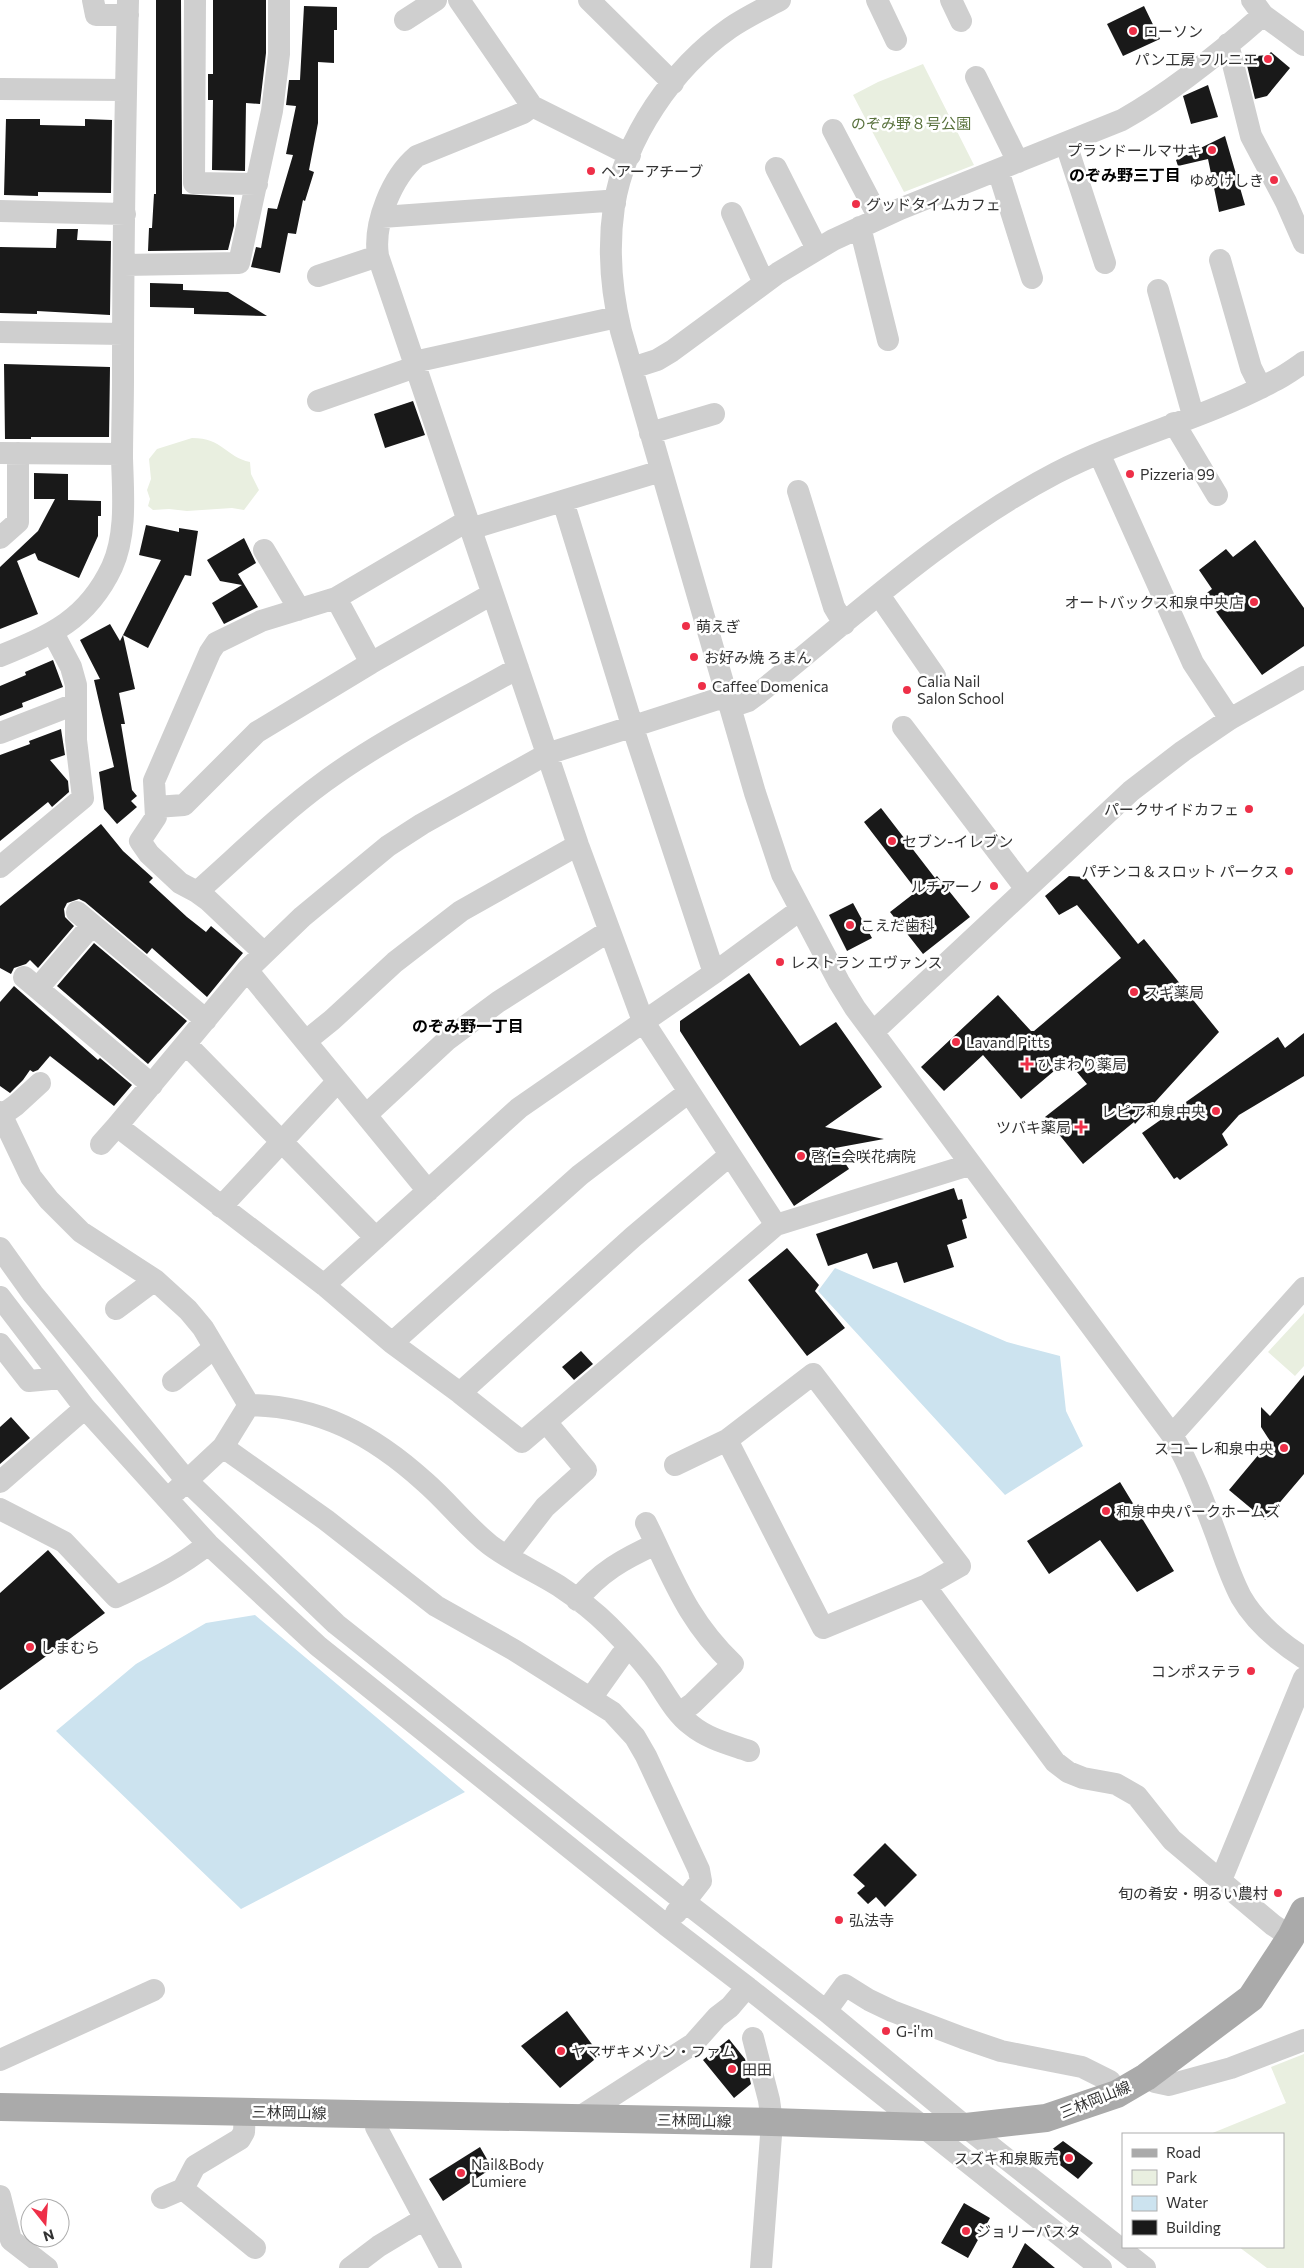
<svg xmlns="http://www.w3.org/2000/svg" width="1304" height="2268" viewBox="0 0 1304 2268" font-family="Commissioner,'Noto Sans JP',sans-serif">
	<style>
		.green { fill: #e9efe0 }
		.water { fill: #cce3ef }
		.building { fill: #191919 }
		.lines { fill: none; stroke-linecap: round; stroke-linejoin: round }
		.minor { stroke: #cfcfcf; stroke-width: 22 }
		.major { stroke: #aaa; stroke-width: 28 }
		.poi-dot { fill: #ee2f48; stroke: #fff; stroke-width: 2 }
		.labels { text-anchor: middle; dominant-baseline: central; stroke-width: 5; stroke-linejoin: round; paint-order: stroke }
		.poi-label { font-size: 15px; fill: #323232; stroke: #fff; text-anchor: start }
		.park-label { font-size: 15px; fill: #58713c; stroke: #fff }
		.street-label { font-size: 15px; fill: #323232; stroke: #fff }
		.neighbourhood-label { font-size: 16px; font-weight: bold; fill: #000; stroke: #fff }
	</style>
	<rect width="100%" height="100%" fill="#fff"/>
	<path class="green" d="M923 64 974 165 904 192 853 95 878 82Z
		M192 438C223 438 226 457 250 462L251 474 259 490 244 510 232 508 187 511 169 509 153 510 148 506 150 499 147 490 151 479 149 459 157 449Z
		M1304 1313V1366L1295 1376 1268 1352Z
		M1304 2054V2268H1267L1239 2247H1283V2134H1210L1286 2103 1271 2067Z"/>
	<path class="water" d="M835 1268 1007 1342 1060 1356 1066 1411 1083 1446 1005 1495 818 1291Z
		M255 1615 465 1792 241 1909 56 1731 136 1664 206 1623Z"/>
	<path class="building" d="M156 0H181L182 194 234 197V226L228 250 148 251 149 228H152L154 194H156Z
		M213 0H266V53L260 104 246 103 245 171 212 170 213 100H208V74H213Z
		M304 6 337 7V30H334V63L318 62V123L309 170 314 172 305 201 303 200 296 234 288 233 280 273 251 267 256 247 261 248 268 208 277 209 293 155 286 154 296 106 286 105 289 80H300Z
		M1144 6 1160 39 1123 56 1107 24Z
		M1271 52 1290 68 1267 96 1255 99 1245 57 1268 55Z
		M1208 85 1218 117 1191 124 1183 96Z
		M6 119H40V125L85 126V119L112 120 111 193 38 192V196L4 195Z
		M1225 136 1245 205 1219 212 1208 159 1178 166 1176 160Z
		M57 229H78L77 240 111 241 110 315 37 311V314L0 313V247L56 248Z
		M150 283 183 284V290L228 292 267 316 194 314V308L150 307Z
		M4 364 110 367 109 437H31V439H5Z
		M413 401 425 435 385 448 374 414Z
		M34 473 68 474V500L101 501V516H98V536L79 578 38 560 35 553 17 561 38 614 0 629V567L38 531 55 499H34Z
		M146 525 179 532V528L198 531 191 576 185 575 148 648 123 635 135 689 119 693 125 724H121L132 790 137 796 131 801 137 807 117 824 104 809 99 772 114 767 94 680 100 679 80 640 110 624 120 641 161 560 139 555Z
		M244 538 256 563 238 574 258 607 224 624 212 603 242 585 220 581 207 560Z
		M1255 540 1304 608V646L1262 675 1204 595 1212 589 1199 570 1226 549 1233 557Z
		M53 660 63 687 22 703 23 707 0 716V686L26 675 25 672Z
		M61 729 65 755 50 760 68 781 69 792 52 807 48 802 0 841V755L30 744 29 741Z
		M881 808 935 878 937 876 970 917 923 954 890 912 917 891 864 822Z
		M101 824 123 851 153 878 149 882 187 917 206 932 211 926 243 953 207 997 152 948 147 954 85 902 79 899 67 903 64 909 65 917 74 926 38 968 30 960 26 964 14 968 11 974 0 968V906Z
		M1069 876 1085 877 1138 944 1144 939 1219 1032 1135 1124 1134 1122 1083 1164 1045 1117 1087 1084 1067 1060 1021 1099 983 1055 944 1091 921 1067 998 995 1031 1031H1034L1121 958 1077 905 1059 915 1045 896Z
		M853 903 872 938 847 951 829 915Z
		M94 943 187 1021 148 1064 57 986Z
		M749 973 800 1046 836 1022 882 1087 825 1127 884 1139 835 1148 849 1169 794 1206 680 1031V1021Z
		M14 986 98 1060 100 1058 132 1085 114 1106 50 1056 38 1070 33 1072 30 1070 23 1080 10 1093 0 1086V1002Z
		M1304 1033V1076L1239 1115 1222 1134 1228 1145 1180 1180 1177 1177 1174 1179 1142 1133 1278 1037 1285 1048Z
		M954 1188 958 1200 962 1199 967 1218 962 1220 967 1238 947 1245 954 1267 904 1283 897 1262 873 1269 867 1253 828 1266 816 1234Z
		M787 1248 819 1285 815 1291 845 1328 807 1356 748 1280Z
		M581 1351 593 1364 574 1380 562 1367Z
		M1304 1375V1474L1265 1520 1229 1490 1270 1441 1261 1427V1407L1270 1416Z
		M11 1417 30 1438 0 1464V1427Z
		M1120 1482 1174 1571 1137 1592 1100 1540 1049 1574 1027 1541Z
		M48 1550 105 1613 0 1690V1593Z
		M885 1843 917 1875 885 1907 876 1897 868 1904 857 1893 865 1886 853 1875Z
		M567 2011 600 2055 560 2088 521 2046Z
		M729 2039 745 2059 751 2084 734 2098 703 2060Z
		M1063 2141 1093 2163 1078 2179 1046 2154Z
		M480 2147 492 2168 443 2201 429 2179Z
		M964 2203 990 2218 968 2258 941 2243Z
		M1025 2243 1055 2268H1012Z"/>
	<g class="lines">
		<path class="minor" d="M93 0 96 15H128
			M195 0 194 183 257 184
			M459 0 532 106 630 155
			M589 0 673 83
			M780 0C763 9 746 17 730 28 673 68 625 137 614 206 608 247 611 290 621 331L755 793 782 874 839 982 855 1008 1172 1435C1191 1467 1204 1502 1217 1537 1224 1557 1231 1578 1241 1597 1256 1623 1279 1642 1304 1658
			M877 0 896 40
			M951 0 961 21
			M1252 0 1263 15 1304 45
			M405 20 436 0
			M1228 44 1251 136 1286 202 1304 243
			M976 77 1018 162
			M0 89 126 90
			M532 106 523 113 417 156C392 177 373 223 378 256L578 845 643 1021 776 1225
			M833 130 879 218
			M1066 144 1105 263
			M776 168 817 249
			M998 170 1032 278
			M0 211 125 214
			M732 213 764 283
			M382 217 606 201 615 203
			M860 227 888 340
			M1220 260 1251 368 1261 388
			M124 265 239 263 272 111 279 54V0
			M318 276 378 256
			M1158 290 1193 415
			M0 332 123 334
			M414 362 617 317
			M632 368 657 360 672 351 778 273 833 240 900 209 1122 120C1172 92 1220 53 1263 15
			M318 401 415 367
			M1174 423 1217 495
			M650 433 714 414
			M0 453 122 454
			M1099 453 1193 663 1230 719
			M798 491 834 607 844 624
			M563 501 632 725 714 973
			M470 529 661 471
			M0 538 18 522V453
			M264 550 295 602 298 610
			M879 595 935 676
			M336 598 371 663
			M0 656C51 635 87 620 112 567 127 534 123 493 122 458 122 432 123 405 123 379 123 253 125 126 128 0
			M727 696 547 754 422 824 388 846 302 917 247 970 117 1126 324 1285 392 1343 460 1393 522 1442 776 1225 969 1165
			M730 707 748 701 759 693C854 616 947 530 1056 473 1126 437 1203 419 1272 382 1283 377 1294 369 1304 362
			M903 727 1026 889
			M0 733 75 704
			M156 807 184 805 257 732 371 663 492 594
			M0 867 83 798 76 740V685L71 667 53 633
			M197 892C239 855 279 815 324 782 384 738 453 705 518 668
			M77 912 206 1020
			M264 953 208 900 197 892 180 883 149 854 140 841 156 817 154 781 210 652 216 643 261 621 336 598 467 521
			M247 970 428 1191
			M24 977 152 1085
			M38 988 92 925
			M873 1032 1131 791 1183 751 1230 719 1304 677
			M306 1041 332 1020 395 962 461 911 578 845
			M186 1044 376 1238
			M0 1112 31 1177 49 1200 81 1232 155 1280 188 1310 203 1328 249 1405C320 1406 373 1435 425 1482 448 1502 466 1526 490 1545 511 1561 537 1572 559 1586 577 1598 594 1611 609 1626 624 1641 639 1657 652 1674 664 1691 674 1712 691 1725 708 1739 729 1744 749 1751
			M2 1115 16 1105 40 1083
			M366 1115 447 1040 498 1002 609 931
			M101 1144 117 1126
			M221 1207 338 1081
			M0 1248 33 1294 187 1481 336 1624 685 1902 826 2011 966 2127 1145 2268
			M324 1285 519 1108 714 973 800 910
			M0 1297 85 1408 208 1544 318 1646 666 1925 747 1987 1101 2268
			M116 1309 155 1280
			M392 1343 580 1175 689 1092
			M0 1344 29 1381 62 1378
			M173 1381 214 1348
			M460 1393 633 1237 730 1155
			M1172 1435 1304 1288
			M223 1447 326 1520 436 1606 514 1650 612 1712 635 1737 646 1756 699 1870 701 1881 676 1913
			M675 1465 727 1440
			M0 1482 85 1408
			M176 1491 223 1447 249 1405
			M0 1509 64 1542 116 1597C148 1582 180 1567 208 1544
			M646 1523C673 1578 687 1620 733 1664L692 1704 679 1713
			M507 1556 545 1507 586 1470 546 1422
			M925 1586 960 1566 813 1374 727 1440 823 1628 925 1586 1055 1762 1068 1772 1083 1778 1116 1784 1137 1796 1172 1840 1273 1925 1291 1937
			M577 1600C600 1572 623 1559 656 1544
			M591 1698 621 1656 630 1648
			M1221 1880 1304 1678
			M826 2011 845 1985 869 2000 892 2011 963 2038 1001 2051 1082 2067 1110 2081 1117 2094
			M753 2038 769 2100 772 2122 761 2268
			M0 2060 154 1990
			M1146 2077 1155 2082 1169 2085 1231 2068 1304 2040
			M245 2112 244 2132 240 2139 195 2166 183 2189 255 2248
			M377 2113 376 2127 451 2268
			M578 2118 693 2044 717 2017 730 2007 747 1987
			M0 2196 11 2240 47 2268
			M162 2198 183 2189
			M350 2268 379 2246 424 2219"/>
		<path class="major" d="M0 2107 772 2122 924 2127H966L1046 2118 1117 2094 1146 2077 1251 1998 1291 1937 1304 1911"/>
	</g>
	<g class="poi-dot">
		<circle cx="1133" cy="31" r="5"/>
		<circle cx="1268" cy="59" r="5"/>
		<circle cx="1212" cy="150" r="5"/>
		<circle cx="591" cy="171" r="5"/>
		<circle cx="1274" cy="180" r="5"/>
		<circle cx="856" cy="204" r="5"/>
		<circle cx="1130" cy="474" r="5"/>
		<circle cx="1254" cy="602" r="5"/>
		<circle cx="686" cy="626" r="5"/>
		<circle cx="694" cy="657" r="5"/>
		<circle cx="702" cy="686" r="5"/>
		<circle cx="907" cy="690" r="5"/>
		<circle cx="1249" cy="809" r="5"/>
		<circle cx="892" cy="841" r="5"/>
		<circle cx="1289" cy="871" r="5"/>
		<circle cx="994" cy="886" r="5"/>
		<circle cx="850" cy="925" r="5"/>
		<circle cx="780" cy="962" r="5"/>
		<circle cx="1134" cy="992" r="5"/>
		<circle cx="956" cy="1042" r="5"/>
		<path d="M1024.5 1056.5h5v5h5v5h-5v5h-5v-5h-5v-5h5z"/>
		<circle cx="1216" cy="1111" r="5"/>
		<path d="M1078.5 1119.5h5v5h5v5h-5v5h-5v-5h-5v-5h5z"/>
		<circle cx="801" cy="1156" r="5"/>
		<circle cx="1284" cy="1448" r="5"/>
		<circle cx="1106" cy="1511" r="5"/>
		<circle cx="30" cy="1647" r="5"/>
		<circle cx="1251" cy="1671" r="5"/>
		<circle cx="1278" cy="1893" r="5"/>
		<circle cx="839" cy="1920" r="5"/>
		<circle cx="886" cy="2031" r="5"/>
		<circle cx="561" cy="2051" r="5"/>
		<circle cx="732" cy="2069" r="5"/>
		<circle cx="1069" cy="2158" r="5"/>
		<circle cx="461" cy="2173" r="5"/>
		<circle cx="966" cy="2231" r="5"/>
	</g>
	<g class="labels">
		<g class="poi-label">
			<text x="1143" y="31">ローソン</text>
			<text x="1258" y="59" text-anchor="end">パン工房 フルニエ</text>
			<text x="1202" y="150" text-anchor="end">プランドールマサキ</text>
			<text x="601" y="171">ヘアーアチーブ</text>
			<text x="1264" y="180" text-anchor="end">ゆめけしき</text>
			<text x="866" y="204">グッドタイムカフェ</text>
			<text x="1140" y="474">Pizzeria 99</text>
			<text x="1244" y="602" text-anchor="end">オートバックス和泉中央店</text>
			<text x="696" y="626">萌えぎ</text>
			<text x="704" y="657">お好み焼 ろまん</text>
			<text x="917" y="681">Calia Nail<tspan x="917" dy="17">Salon School</tspan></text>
			<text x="712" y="686">Caffee Domenica</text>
			<text x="1239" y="809" text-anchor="end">パークサイドカフェ</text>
			<text x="902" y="841">セブン-イレブン</text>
			<text x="1279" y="871" text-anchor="end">パチンコ＆スロット パークス</text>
			<text x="984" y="886" text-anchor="end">ルチアーノ</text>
			<text x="860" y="925">こえだ歯科</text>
			<text x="790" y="962">レストラン エヴァンス</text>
			<text x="1144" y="992">スギ薬局</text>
			<text x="966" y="1042">Lavand Pitts</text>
			<text x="1037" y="1064">ひまわり薬局</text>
			<text x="1206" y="1111" text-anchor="end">レピア和泉中央</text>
			<text x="1071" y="1127" text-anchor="end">ツバキ薬局</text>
			<text x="811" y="1156">啓仁会咲花病院</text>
			<text x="1274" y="1448" text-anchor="end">スコーレ和泉中央</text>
			<text x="1116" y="1511">和泉中央パークホームズ</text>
			<text x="40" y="1647">しまむら</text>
			<text x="1241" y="1671" text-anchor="end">コンポステラ</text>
			<text x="1268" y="1893" text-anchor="end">旬の肴安・明るい農村</text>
			<text x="849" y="1920">弘法寺</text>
			<text x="896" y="2031">G-i'm</text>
			<text x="571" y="2051">ヤマザキメゾン・ファム</text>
			<text x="742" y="2069">田田</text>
			<text x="1059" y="2158" text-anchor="end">スズキ和泉販売</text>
			<text x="471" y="2164">Nail&amp;Body<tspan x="471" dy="17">Lumiere</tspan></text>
			<text x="976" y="2231">ジョリーパスタ</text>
		</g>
		<g class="park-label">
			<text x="911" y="123">のぞみ野８号公園</text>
		</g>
		<g class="street-label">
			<text transform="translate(1095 2099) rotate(-22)">三林岡山線</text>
			<text transform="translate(289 2112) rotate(1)">三林岡山線</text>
			<text transform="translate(694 2120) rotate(1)">三林岡山線</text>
		</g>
		<g class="neighbourhood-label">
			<text x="1125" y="174">のぞみ野三丁目</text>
			<text x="468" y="1025">のぞみ野一丁目</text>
		</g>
	</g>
	<rect x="1122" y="2133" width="162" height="115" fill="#ffffff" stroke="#adadad"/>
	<rect x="1132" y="2149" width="25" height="8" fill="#aaaaaa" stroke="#adadad"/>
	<text x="1166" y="2158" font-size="15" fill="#323232">Road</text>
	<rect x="1132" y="2170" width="25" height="15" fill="#e9efe0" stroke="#adadad"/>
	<text x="1166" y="2183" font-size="15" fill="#323232">Park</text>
	<rect x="1132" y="2196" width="25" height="15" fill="#cce3ef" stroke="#adadad"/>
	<text x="1166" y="2208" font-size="15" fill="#323232">Water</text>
	<rect x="1132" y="2220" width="25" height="15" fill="#191919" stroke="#adadad"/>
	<text x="1166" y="2233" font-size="15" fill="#323232">Building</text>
	<g transform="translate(45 2223) rotate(163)"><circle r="24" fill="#ffffff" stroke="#adadad"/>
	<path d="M0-4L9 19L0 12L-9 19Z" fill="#ee2f48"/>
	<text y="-8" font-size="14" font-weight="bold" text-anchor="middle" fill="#323232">N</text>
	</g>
</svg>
